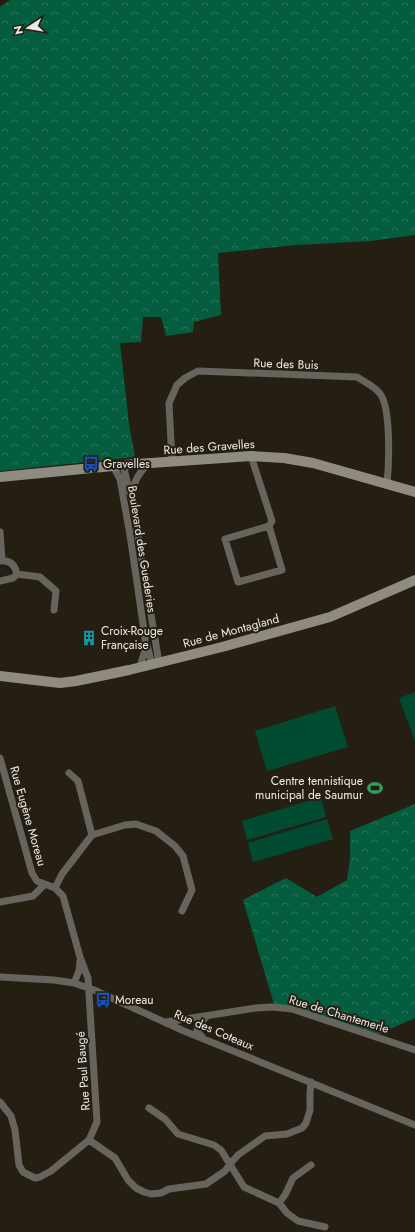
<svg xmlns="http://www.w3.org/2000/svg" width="415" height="1232" viewBox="0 0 415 1232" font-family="Jost,sans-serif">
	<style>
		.grass { fill: #004b32 }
		.forest { fill: url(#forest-crowns) }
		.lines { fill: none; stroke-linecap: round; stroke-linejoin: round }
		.street { stroke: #67645e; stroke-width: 7 }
		.secondary { stroke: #908b81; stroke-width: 10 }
		.labels { text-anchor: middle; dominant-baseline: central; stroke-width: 4; stroke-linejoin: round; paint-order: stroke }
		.street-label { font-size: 12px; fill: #efeae3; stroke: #251f13 }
		.poi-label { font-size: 12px; fill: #efeae3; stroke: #251f13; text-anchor: start }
	</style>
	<defs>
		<pattern id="forest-crowns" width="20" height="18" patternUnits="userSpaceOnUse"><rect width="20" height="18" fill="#045d3f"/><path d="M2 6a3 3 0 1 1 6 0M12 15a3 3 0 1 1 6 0" fill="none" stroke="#29745b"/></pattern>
	</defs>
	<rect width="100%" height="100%" fill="#251f13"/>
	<path class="grass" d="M415 692V741L399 698Z
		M335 706 348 747 267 771 255 731Z
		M321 797 326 817 247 840 242 821Z
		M327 819 333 839 253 862 248 843Z"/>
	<path class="forest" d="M10 0H415V235L371 241 297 245 218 253 221 315 194 322 193 332 166 336 161 317H143L141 342 120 343 129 424 135 457 0 471V7Z
		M415 804V1018L379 1034 274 1004 243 900 286 878 317 897 347 880 350 859V831Z"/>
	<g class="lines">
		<path class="street" d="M251 456 272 521 269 526 282 570 238 582 225 539 269 526
			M172 462 169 403 177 385 185 378 198 371 357 377C365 382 376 387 381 395 391 411 389 465 387 484
			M148 464C138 474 132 484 132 499L159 663
			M123 465 130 493
			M113 466 120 479 130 535 145 637V650L140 667
			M0 532 2 560
			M0 561C9 560 15 564 17 574L13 578 0 581
			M17 574 40 577 56 591 54 610
			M147 645 152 664
			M0 758 32 873 37 881 55 888 63 896 80 957 88 978 97 1122 89 1140 51 1171 40 1177 35 1178 23 1172 19 1165 15 1130 11 1116 0 1102
			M69 773 78 781 92 835
			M55 888 62 874 92 835 125 825 136 824 156 831 175 846 183 856 192 890 182 911
			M0 902 33 896 44 885
			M0 977 54 980 74 983 94 990 184 1031 415 1125
			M74 983 79 971 80 961
			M166 1022 256 1008 272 1007 292 1009 415 1050
			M203 1038 197 1031 198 1025 207 1016
			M149 1108 165 1119 178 1134 214 1145 221 1150 244 1187 279 1203 287 1213 298 1221 325 1227
			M89 1140 115 1158 128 1180 136 1188 144 1192 151 1194 161 1193 169 1189 206 1184 225 1171 230 1164 238 1155 265 1136 287 1134 302 1128 306 1123 310 1110V1093L311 1082
			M279 1203 285 1195 293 1178 311 1165"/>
		<path class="secondary" d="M0 477 123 465 251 456 284 458 313 463 415 492
			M0 676 60 683 76 681 129 670 222 647 330 617 415 580"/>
	</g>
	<defs>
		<symbol id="bus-bare" viewBox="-9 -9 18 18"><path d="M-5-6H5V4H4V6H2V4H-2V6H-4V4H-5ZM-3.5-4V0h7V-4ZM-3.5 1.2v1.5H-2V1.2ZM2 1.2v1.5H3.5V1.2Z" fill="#1a4fb4" stroke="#251f13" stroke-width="2.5" paint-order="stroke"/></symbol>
		<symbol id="building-bare" viewBox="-9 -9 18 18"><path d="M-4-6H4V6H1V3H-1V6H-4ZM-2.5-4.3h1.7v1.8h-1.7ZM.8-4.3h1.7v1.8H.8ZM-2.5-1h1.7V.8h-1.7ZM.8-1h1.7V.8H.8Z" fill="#0f9aa8" stroke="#251f13" stroke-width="2.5" paint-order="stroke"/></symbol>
		<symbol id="stadium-bare" viewBox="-9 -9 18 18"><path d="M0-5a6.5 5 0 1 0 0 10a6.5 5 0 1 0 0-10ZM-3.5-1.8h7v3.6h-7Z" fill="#2e9e5b" stroke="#251f13" stroke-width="2.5" paint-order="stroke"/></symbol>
	</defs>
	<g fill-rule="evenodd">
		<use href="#bus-bare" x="80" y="453" width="22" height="22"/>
		<use href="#building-bare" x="78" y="627" width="22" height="22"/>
		<use href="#stadium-bare" x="364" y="777" width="22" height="22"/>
		<use href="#bus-bare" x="92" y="989" width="22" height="22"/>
	</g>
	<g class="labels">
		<g class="street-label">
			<text transform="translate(286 364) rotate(2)">Rue des Buis</text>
			<text transform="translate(209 447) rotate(-4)">Rue des Gravelles</text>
			<text transform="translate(142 549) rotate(81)">Boulevard des Guederies</text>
			<text transform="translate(231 631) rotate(-15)">Rue de Montagland</text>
			<text transform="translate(28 816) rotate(74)">Rue Eugène Moreau</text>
			<text transform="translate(339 1014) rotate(17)">Rue de Chantemerle</text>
			<text transform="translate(214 1030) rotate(23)">Rue des Coteaux</text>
			<text transform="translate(83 1071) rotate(-94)">Rue Paul Baugé</text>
		</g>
		<g class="poi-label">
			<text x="103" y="464">Gravelles</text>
			<text x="101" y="631">Croix-Rouge<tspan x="101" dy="14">Française</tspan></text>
			<text x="363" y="781" text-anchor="end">Centre tennistique<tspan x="363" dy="14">municipal de Saumur</tspan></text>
			<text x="115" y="1000">Moreau</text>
		</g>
	</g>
	<g transform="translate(28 28) rotate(258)" stroke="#251f13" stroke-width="3" paint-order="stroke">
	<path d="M0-3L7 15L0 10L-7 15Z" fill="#efeae3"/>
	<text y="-6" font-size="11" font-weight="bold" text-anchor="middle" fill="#efeae3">N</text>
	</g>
</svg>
